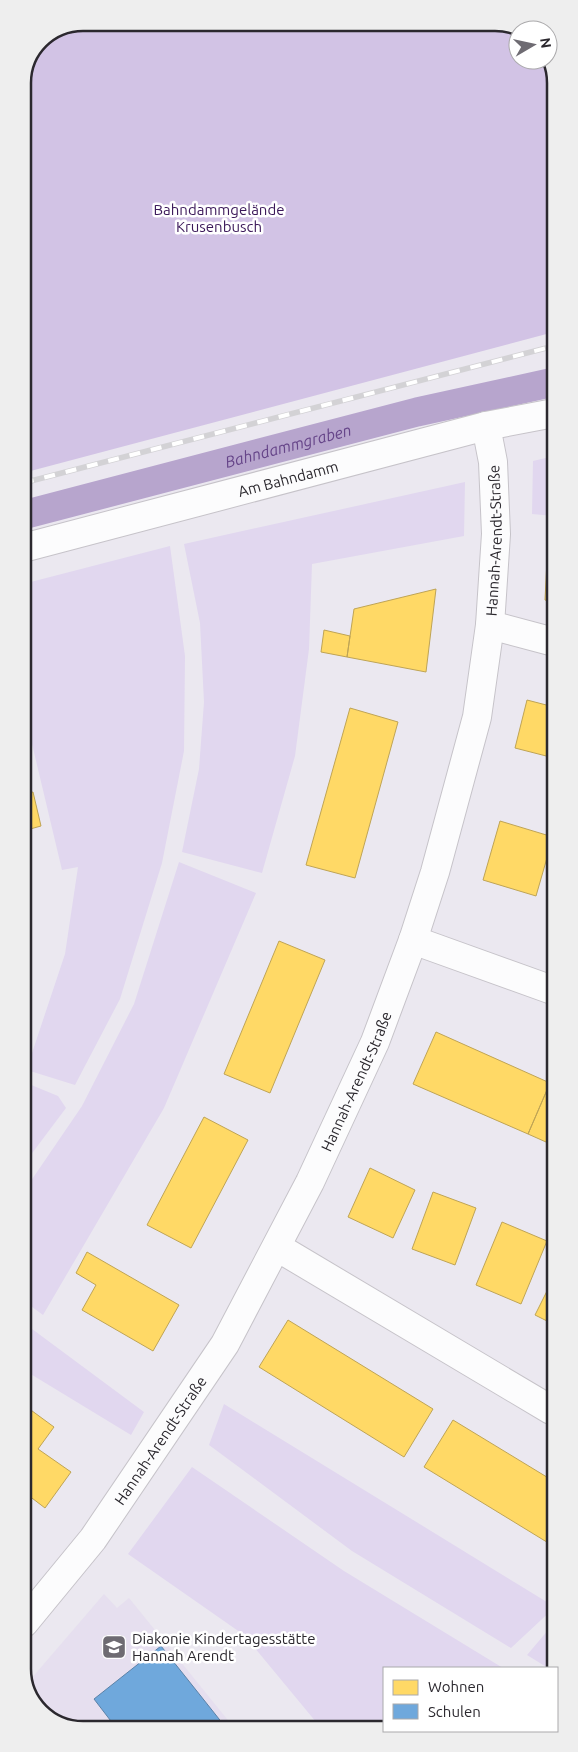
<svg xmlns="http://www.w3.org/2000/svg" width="578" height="1752" viewBox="0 0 578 1752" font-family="Ubuntu,sans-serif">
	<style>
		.built { fill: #e6dfef }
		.green { fill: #e1d7ef }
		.forest { fill: #d2c3e5 }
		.homes { fill: #ffd966; stroke: #bfa455 }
		.schools { fill: #6fa8dc; stroke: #5b82a8 }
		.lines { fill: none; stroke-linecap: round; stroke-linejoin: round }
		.canal { stroke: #b7a5cd; stroke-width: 29 }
		.street-casing { stroke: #c6c3c9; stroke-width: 30 }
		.street { stroke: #fcfcfd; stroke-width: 28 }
		.rail-casing { stroke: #d3d2d5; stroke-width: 5.5 }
		.rail { stroke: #fff; stroke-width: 4; stroke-dasharray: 11; stroke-linecap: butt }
		.labels { text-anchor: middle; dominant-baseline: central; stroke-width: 5; stroke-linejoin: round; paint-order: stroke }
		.park-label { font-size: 15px; fill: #3b1859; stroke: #fff }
		.street-label { font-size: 15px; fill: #2b282e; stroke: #fff }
		.poi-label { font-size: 15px; fill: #2b282e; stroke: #fff; text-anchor: start }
		.water-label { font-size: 16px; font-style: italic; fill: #664589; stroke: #fff }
		.rim { fill: none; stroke: #2b282e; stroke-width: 2.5 }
	</style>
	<rect width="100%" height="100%" fill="#ebe8f0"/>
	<path class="built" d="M104 1594 117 1608 129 1598 235 1729H79L43 1715 25 1686Z"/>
	<path class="green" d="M554 456V516L532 514 533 461Z
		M465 482 464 536 312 564 309 649 295 756 262 873 182 852 199 769 204 702 200 623 184 544Z
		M170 546 185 656 184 751 162 863 120 999 75 1085 30 1071 32 1053 65 954 78 867 62 870 23 706V584Z
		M179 862 256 893 164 1108 43 1315 24 1301V1191L82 1106 134 1004Z
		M24 1082 58 1096 66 1108 24 1164Z
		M24 1323 144 1412 131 1435 24 1370Z
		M224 1404 555 1607 511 1648 352 1551 209 1445Z
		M192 1467 344 1571 503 1668H384V1728H321L244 1635 128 1554Z
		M555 1626V1668H548L527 1655 549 1629Z"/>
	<path class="forest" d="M83 23H499L518 30V60L548 59 554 67V332L23 473V79L40 40Z"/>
	<path class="homes" d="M554 559V603L545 600 547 560Z
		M436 589 426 672 347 657 354 609Z
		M324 630 350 636 347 657 321 652Z
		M527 700 554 707V758L515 748Z
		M350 708 398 722 355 878 306 865Z
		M33 792 41 826 23 831V794Z
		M500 821 553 837 536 896 483 880Z
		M555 872V906L547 905Z
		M24 910 31 912 24 950Z
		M279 941 325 960 270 1093 224 1074Z
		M436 1032 550 1083 528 1134 413 1084Z
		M550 1083 555 1085V1146L528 1134Z
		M204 1117 248 1140 191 1248 147 1225Z
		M370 1168 415 1190 393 1238 348 1217Z
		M433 1192 476 1208 455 1265 412 1249Z
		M502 1222 547 1241 521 1304 476 1285Z
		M87 1252 179 1305 153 1351 82 1310 96 1285 76 1273Z
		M555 1275V1325L535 1315Z
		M288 1320 433 1409 404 1457 259 1367Z
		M24 1405 54 1427 38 1449 71 1472 45 1508 24 1492Z
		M453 1420 555 1482V1547L424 1467Z"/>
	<path class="schools" d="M161 1646 227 1729H117L94 1699Z"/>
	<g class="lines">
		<path class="canal" id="s1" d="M23 515 417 412 554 382"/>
		<defs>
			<g id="street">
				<path id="s2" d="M23 548 486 426 554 413"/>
				<path d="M490 625 554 642"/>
				<path d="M413 940 555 991"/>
				<path d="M277 1247 551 1410H555"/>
				<path id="s3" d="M24 1623 93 1539 225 1344 310 1182 375 1042 413 940 435 872 477 717 490 625 496 534 493 462 486 426"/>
			</g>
		</defs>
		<use href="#street" class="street-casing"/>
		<use href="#street" class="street"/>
		<defs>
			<path id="rail" d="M23 483 554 346"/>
		</defs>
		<use href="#rail" class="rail-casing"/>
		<use href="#rail" class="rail"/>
	</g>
	<defs>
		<symbol id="school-square" viewBox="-11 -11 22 22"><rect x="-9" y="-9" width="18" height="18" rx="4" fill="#6e6b72" stroke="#fff"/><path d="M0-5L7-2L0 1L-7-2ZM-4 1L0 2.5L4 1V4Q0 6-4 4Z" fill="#fff"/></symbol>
	</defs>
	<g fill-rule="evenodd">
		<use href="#school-square" x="100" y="1633" width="28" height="28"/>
	</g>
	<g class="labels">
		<g class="park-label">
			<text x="219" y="209">Bahndammgelände<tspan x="219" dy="17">Krusenbusch</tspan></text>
		</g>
		<g class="street-label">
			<text stroke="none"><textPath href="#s2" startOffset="274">Am Bahndamm</textPath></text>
			<text stroke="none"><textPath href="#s3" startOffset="1200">Hannah-Arendt-Straße</textPath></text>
			<text stroke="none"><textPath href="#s3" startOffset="638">Hannah-Arendt-Straße</textPath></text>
			<text stroke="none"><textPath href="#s3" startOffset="228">Hannah-Arendt-Straße</textPath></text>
		</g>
		<g class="poi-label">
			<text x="132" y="1638">Diakonie Kindertagesstätte<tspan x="132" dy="17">Hannah Arendt</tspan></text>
		</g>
		<g class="water-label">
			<text stroke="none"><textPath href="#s1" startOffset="274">Bahndammgraben</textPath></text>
		</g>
	</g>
	<path d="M0 0H578V1752H0ZM83 31H495A52 52 0 0 1 547 83V1669A52 52 0 0 1 495 1721H83A52 52 0 0 1 31 1669V83A52 52 0 0 1 83 31Z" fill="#eee" fill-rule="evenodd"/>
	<path class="rim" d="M83 31H495A52 52 0 0 1 547 83V1669A52 52 0 0 1 495 1721H83A52 52 0 0 1 31 1669V83A52 52 0 0 1 83 31Z"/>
	<rect x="383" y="1667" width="175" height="65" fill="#ffffff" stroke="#aaa9ab"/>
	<rect x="393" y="1680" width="25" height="15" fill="#ffd966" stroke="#aaa9ab"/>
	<text x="428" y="1692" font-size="15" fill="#2b282e">Wohnen</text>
	<rect x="393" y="1704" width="25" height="15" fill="#6fa8dc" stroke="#aaa9ab"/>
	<text x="428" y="1717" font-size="15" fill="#2b282e">Schulen</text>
	<g transform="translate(533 45) rotate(81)"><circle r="24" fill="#ffffff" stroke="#aaa9ab"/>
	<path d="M0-4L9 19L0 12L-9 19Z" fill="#6e6b72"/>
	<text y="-8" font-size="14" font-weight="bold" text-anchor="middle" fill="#2b282e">N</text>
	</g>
</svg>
